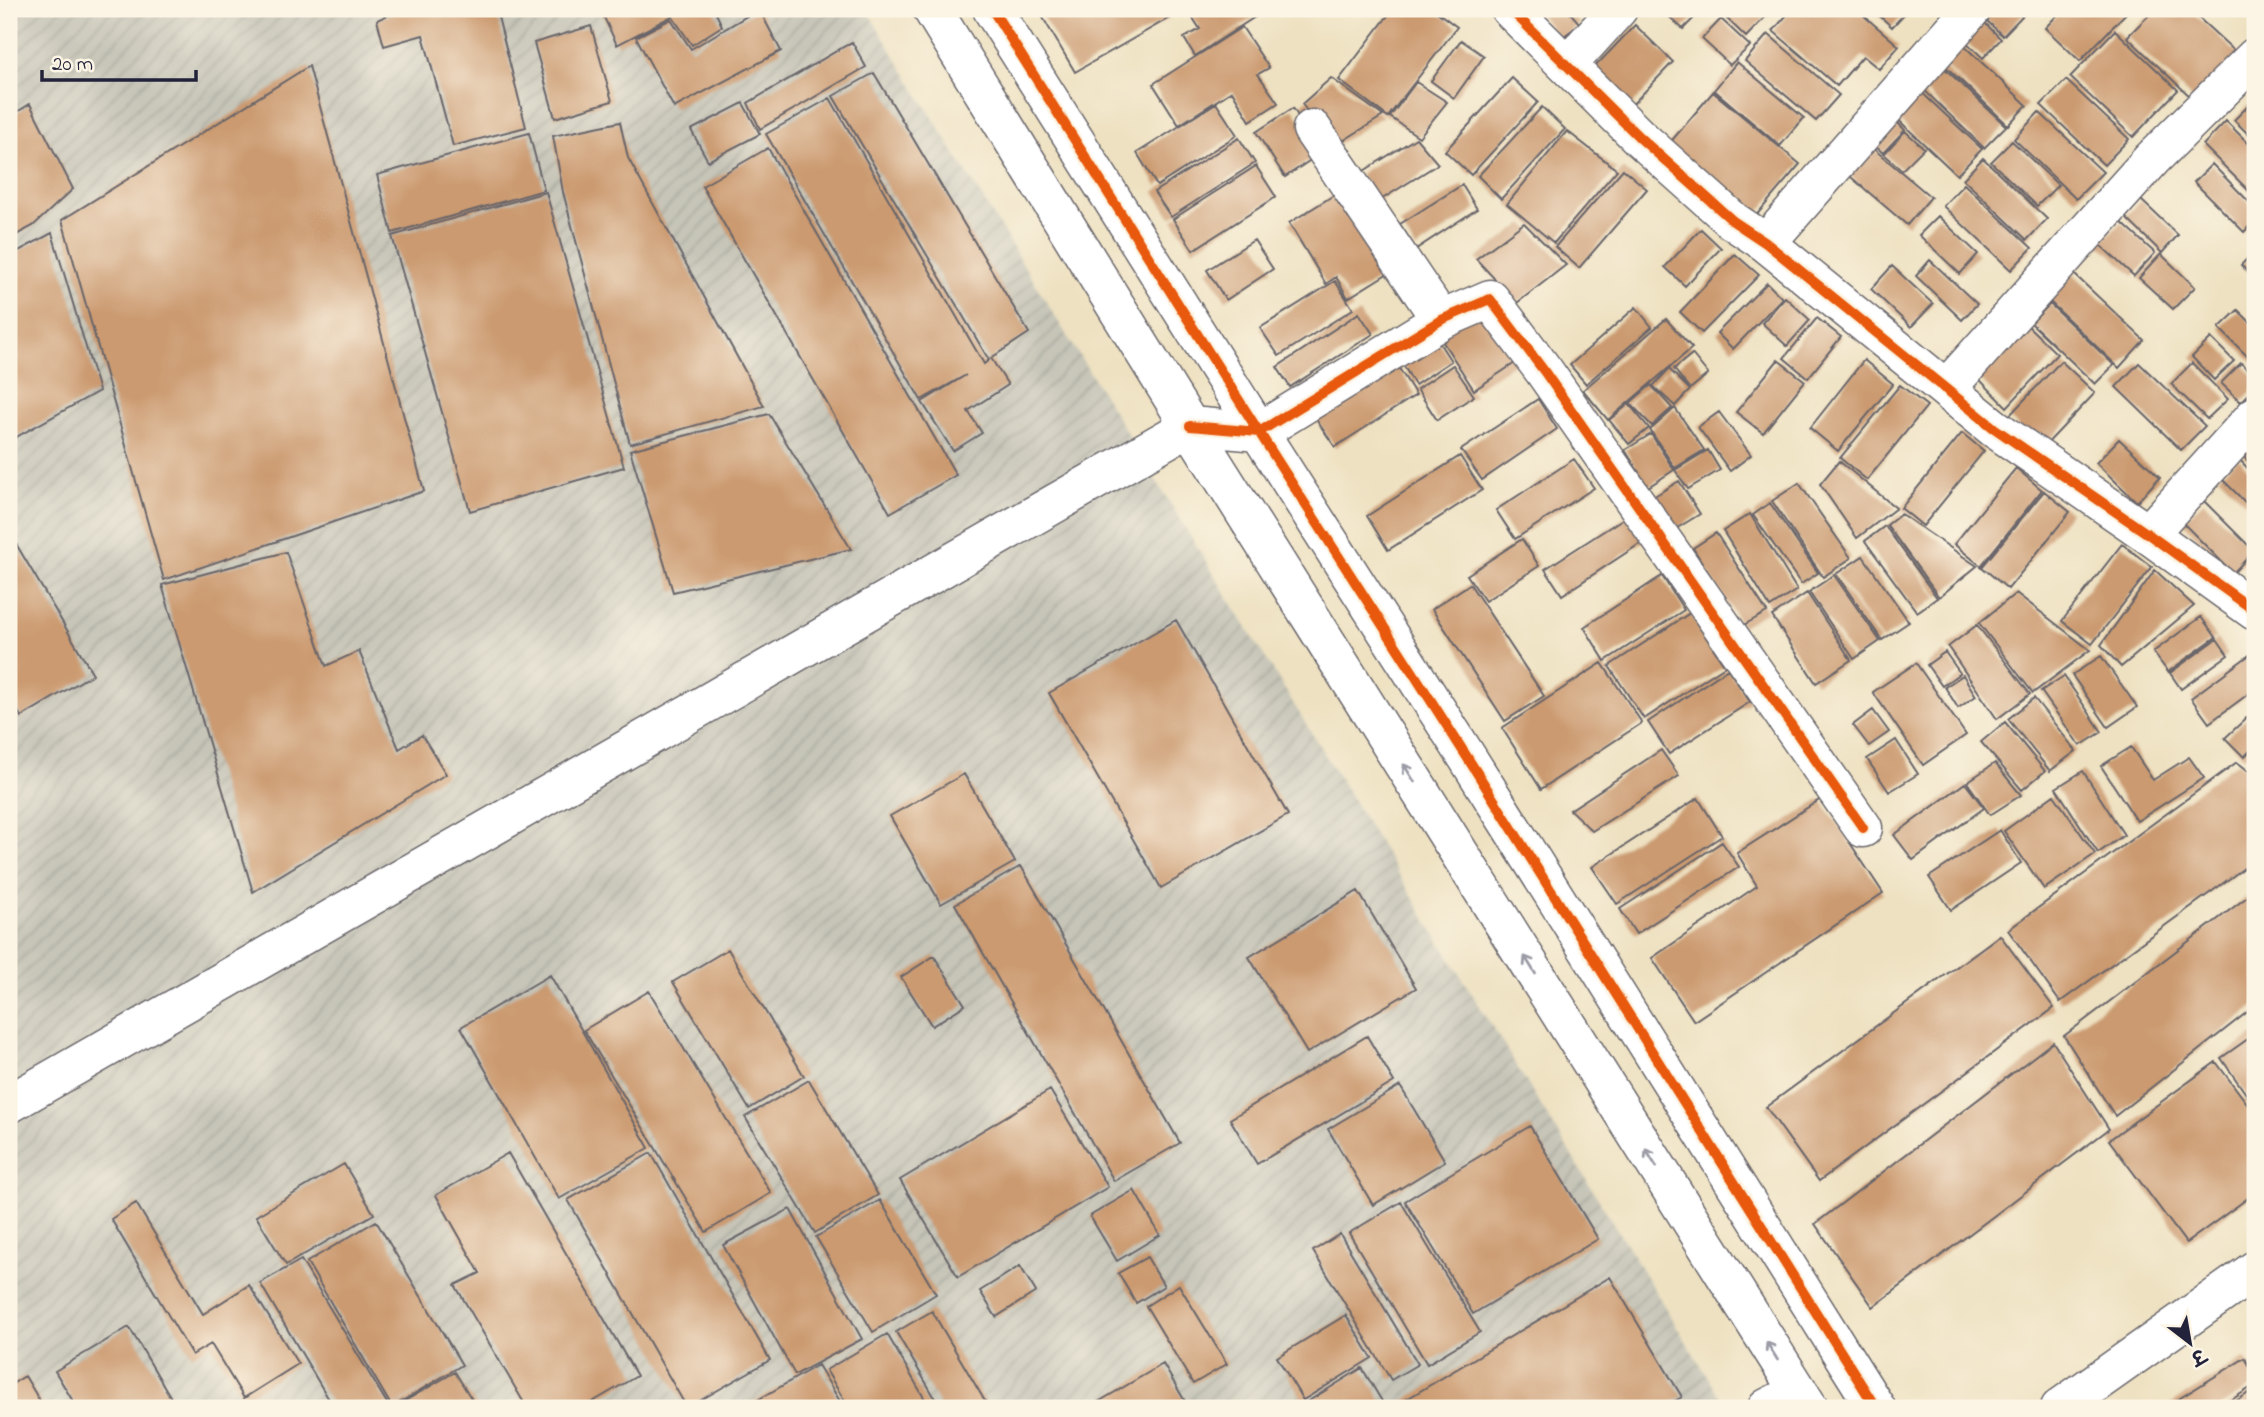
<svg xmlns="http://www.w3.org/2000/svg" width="2264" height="1417" viewBox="0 0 2264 1417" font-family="'Indie Flower','Playpen Sans Deva',sans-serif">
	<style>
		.industrial { fill: url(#industrial-furrows) }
		.building { fill: #cb9a70 }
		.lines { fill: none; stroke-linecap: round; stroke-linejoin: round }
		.minor-casing { stroke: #69656a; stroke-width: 41 }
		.minor { stroke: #fff; stroke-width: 38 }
		.cycleway-casing { stroke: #fcf5e5; stroke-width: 15 }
		.cycleway { stroke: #e8590c; stroke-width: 10 }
		.oneway { stroke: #9c9ca7 }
	</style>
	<defs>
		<pattern id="industrial-furrows" width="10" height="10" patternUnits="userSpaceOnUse" patternTransform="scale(1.75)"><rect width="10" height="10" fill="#c6c5b8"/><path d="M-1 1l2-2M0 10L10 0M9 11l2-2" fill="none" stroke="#aaa99f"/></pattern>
	</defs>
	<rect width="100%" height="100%" fill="#fcf5e5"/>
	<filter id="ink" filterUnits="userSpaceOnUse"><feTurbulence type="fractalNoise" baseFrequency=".0143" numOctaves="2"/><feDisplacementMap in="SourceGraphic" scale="14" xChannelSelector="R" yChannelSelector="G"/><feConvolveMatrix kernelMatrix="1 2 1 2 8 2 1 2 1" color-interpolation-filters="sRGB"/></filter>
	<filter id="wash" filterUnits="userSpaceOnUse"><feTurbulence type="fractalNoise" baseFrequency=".00686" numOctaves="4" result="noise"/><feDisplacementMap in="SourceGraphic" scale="28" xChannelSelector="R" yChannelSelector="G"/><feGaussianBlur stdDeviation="1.57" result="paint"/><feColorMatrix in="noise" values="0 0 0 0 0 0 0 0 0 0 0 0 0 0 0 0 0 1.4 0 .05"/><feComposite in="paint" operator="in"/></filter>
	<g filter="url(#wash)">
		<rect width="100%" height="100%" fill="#eee1c1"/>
		<path class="industrial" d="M9 9H866L1727 1408H9Z"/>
		<g id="blocks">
			<path class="building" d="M401 9H496L526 127 453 146 423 35 384 46 377 20Z
				M600 9H714L722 26 692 45 672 16 617 45Z
				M759 9 781 51 674 108 636 37 671 19 691 49Z
				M1043 9H1164L1169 18 1075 72 1039 11Z
				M1187 9H1267L1195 56 1184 38 1200 29Z
				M1393 9H1433L1457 27 1388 117 1339 80Z
				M1535 9H1567L1580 24 1560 39Z
				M1661 9H1703L1683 29Z
				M1717 9H1762L1768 14 1746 37Z
				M1792 9H1856L1899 46 1879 69 1863 56 1837 86 1773 31Z
				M1872 9H1909L1892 27Z
				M1993 9H2021L2025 13 2003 36 1984 18Z
				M2063 9H2130L2080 61 2045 28Z
				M2155 9H2189L2238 54 2194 100 2127 37Z
				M1721 19 1750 46 1730 65 1702 39Z
				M1982 20 2001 39 1983 58 1963 39Z
				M1635 25 1673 62 1628 109 1590 72Z
				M591 26 612 101 555 118 534 43Z
				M1242 27 1269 68 1258 74 1278 103 1250 121 1232 91 1179 125 1153 84Z
				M2115 30 2178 90 2133 137 2070 77Z
				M1768 34 1839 95 1816 121 1745 61Z
				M1461 40 1484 56 1454 98 1431 81Z
				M852 42 866 67 760 129 748 103Z
				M1960 42 2027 105 2008 125 1941 62Z
				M1737 62 1804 118 1780 146 1714 90Z
				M1940 64 2006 126 1984 148 1920 86Z
				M309 66 424 491 164 580 62 220Z
				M874 73 1029 333 991 358 1008 385 968 411 982 433 953 451 922 402 966 375 921 400 766 134 830 98 984 364 989 360 833 96Z
				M1331 78 1383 116 1333 147 1302 104Z
				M1512 78 1538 102 1471 175 1445 151Z
				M2066 80 2129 139 2104 165 2041 105Z
				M1416 82 1447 102 1419 137 1390 117Z
				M1917 88 1982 149 1957 175 1892 114Z
				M1713 92 1800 164 1748 225 1662 152Z
				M2255 99V141L2234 120Z
				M743 103 760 134 708 161 691 130Z
				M1216 103 1237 135 1157 186 1137 153Z
				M30 104 73 189 33 226 9 239V117Z
				M1542 107 1565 129 1501 199 1478 176Z
				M1293 108 1321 153 1285 177 1256 132Z
				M2039 112 2103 172 2076 199 2014 139Z
				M1889 114 1905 130 1883 153 1866 138Z
				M2226 121 2255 150V197L2203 145Z
				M620 122 628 158 764 406 630 444 563 192 553 136Z
				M1567 131 1617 170 1554 243 1507 204Z
				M1905 131 1924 148 1902 170 1884 154Z
				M529 133 544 190 392 233 377 175Z
				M1239 138 1255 163 1171 217 1154 192Z
				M1416 138 1438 164 1379 201 1359 174Z
				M2012 141 2058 185 2037 206 1991 162Z
				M1869 145 1931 197 1907 225 1845 172Z
				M768 148 956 475 890 513 702 186Z
				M1983 158 2047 219 2027 240 1963 179Z
				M2212 164 2255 208V220L2244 232 2194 182Z
				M1256 166 1276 197 1193 250 1173 219Z
				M1623 169 1647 189 1579 268 1555 247Z
				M1964 184 2032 248 2011 270 1943 206Z
				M1462 185 1477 209 1416 249 1400 224Z
				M1344 189 1393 270 1348 298 1336 277 1326 284 1289 223Z
				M546 192 624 467 470 511 392 236Z
				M2141 200 2178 235 2162 253 2125 217Z
				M1938 216 1978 254 1960 274 1919 235Z
				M2121 222 2155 253 2134 276 2099 244Z
				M1524 223 1566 265 1517 303 1476 259Z
				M1701 229 1721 248 1685 286 1665 267Z
				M52 233 99 391 9 441V256Z
				M1254 240 1273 269 1226 300 1207 270Z
				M2255 251V279L2241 265Z
				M1735 254 1759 275 1702 333 1680 312Z
				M2161 254 2195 287 2173 309 2139 278Z
				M1930 260 1977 304 1962 320 1916 276Z
				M1892 266 1933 304 1911 327 1871 289Z
				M2074 274 2144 340 2119 368 2049 301Z
				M1335 281 1353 309 1279 356 1260 328Z
				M1767 283 1782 298 1733 349 1717 333Z
				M1785 297 1810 320 1787 346 1762 323Z
				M2050 304 2114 365 2095 384 2031 323Z
				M1636 307 1652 327 1586 384 1570 365Z
				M1480 309 1515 363 1474 390 1439 336Z
				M2238 310 2255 327V364L2219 328Z
				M1359 313 1373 334 1290 387 1277 367Z
				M1817 318 1841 337 1808 378 1784 358Z
				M1666 319 1692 348 1608 420 1583 390Z
				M2027 325 2057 354 2007 407 1977 377Z
				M2211 338 2234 361 2214 380 2192 357Z
				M1438 341 1451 361 1415 385 1402 363Z
				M1692 354 1708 374 1690 389 1674 369Z
				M1778 360 1805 381 1763 433 1736 412Z
				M1864 360 1893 384 1838 451 1810 428Z
				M2061 361 2095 393 2042 449 2008 417Z
				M1395 362 1416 395 1335 447 1313 415Z
				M2139 363 2205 426 2181 450 2116 387Z
				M2192 363 2228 399 2207 419 2171 384Z
				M2241 363 2255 377V388L2241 402 2221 383Z
				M1453 365 1474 396 1437 420 1417 389Z
				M1669 369 1690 390 1675 406 1653 386Z
				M1651 385 1672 408 1652 426 1630 403Z
				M1900 385 1927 406 1867 480 1840 458Z
				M1538 399 1557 429 1482 480 1461 450Z
				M1629 404 1649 428 1629 444 1609 420Z
				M1675 408 1704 450 1675 468 1650 430Z
				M1719 412 1751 455 1730 471 1698 427Z
				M769 414 851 549 673 592 630 450Z
				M1962 433 1984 451 1923 526 1901 508Z
				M1651 434 1674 470 1648 487 1625 450Z
				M2255 436V468L2239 452Z
				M2119 439 2160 477 2137 502 2096 463Z
				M1708 450 1720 470 1688 489 1675 470Z
				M1460 456 1482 490 1388 550 1367 516Z
				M2238 458 2255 476V512L2219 476Z
				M1574 459 1594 488 1515 539 1496 510Z
				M1839 461 1896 508 1857 538 1820 484Z
				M2016 468 2042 490 1981 566 1954 544Z
				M1679 481 1700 514 1674 530 1653 497Z
				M1799 483 1851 558 1823 577 1772 501Z
				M2044 491 2070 512 2008 589 1982 567Z
				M2204 501 2254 551 2233 573 2182 522Z
				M1770 503 1818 573 1801 584 1753 515Z
				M1750 514 1797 590 1770 607 1723 531Z
				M1901 514 1977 566 1939 597 1887 525Z
				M1627 516 1644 541 1562 595 1545 569Z
				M1885 526 1937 598 1917 612 1865 541Z
				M9 532 93 674 21 717 9 694Z
				M1716 533 1767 612 1742 626 1693 548Z
				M1522 539 1539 566 1485 601 1467 575Z
				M2122 544 2152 567 2092 644 2062 621Z
				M286 552 326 666 359 651 399 749 422 735 446 774 253 892 162 585Z
				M1863 556 1909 622 1882 640 1836 574Z
				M2155 570 2194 606 2121 667 2101 645Z
				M1834 575 1880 641 1854 659 1809 592Z
				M1662 576 1684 610 1605 661 1584 627Z
				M1470 584 1544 696 1505 721 1432 609Z
				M1807 593 1851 660 1816 683 1772 616Z
				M2016 593 2090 650 2033 693 1979 623Z
				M1690 613 1725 666 1644 719 1609 666Z
				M2201 617 2216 637 2168 672 2153 652Z
				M1176 620 1288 815 1161 888 1049 693Z
				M1977 625 2030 694 1997 719 1948 647Z
				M2217 639 2228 655 2181 689 2170 673Z
				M2255 651V689L2209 723 2191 698Z
				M1945 652 1960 673 1942 686 1927 665Z
				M2101 656 2137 707 2108 727 2072 675Z
				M1602 663 1642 723 1541 789 1502 728Z
				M1916 663 1966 735 1923 765 1873 692Z
				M1728 669 1750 702 1669 754 1648 722Z
				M1963 675 1976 696 1958 708 1945 687Z
				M2064 676 2102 732 2080 746 2041 691Z
				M2034 698 2076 751 2050 771 2008 719Z
				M1873 710 1889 732 1869 746 1853 725Z
				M2255 710V746L2244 757 2225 738Z
				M2005 722 2045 771 2022 790 1981 742Z
				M1896 740 1918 774 1889 792 1867 759Z
				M2131 747 2153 780 2189 757 2204 778 2137 821 2101 766Z
				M1661 750 1679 776 1592 831 1570 810Z
				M2237 762 2255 776V860L2060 1002 2008 930Z
				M1995 763 2021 795 1990 815 1967 782Z
				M2083 771 2124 835 2098 853 2056 788Z
				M964 774 1015 862 941 904 890 816Z
				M1965 783 1984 808 1913 860 1894 835Z
				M2054 795 2095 854 2044 889 2004 831Z
				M1698 798 1722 836 1617 904 1592 867Z
				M1821 799 1883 893 1694 1021 1652 958 1757 886 1737 853Z
				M2000 830 2021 863 1951 910 1929 877Z
				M1722 842 1739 867 1636 934 1620 909Z
				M1021 866 1180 1143 1114 1181 955 904Z
				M1358 891 1416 988 1307 1053 1249 957Z
				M2255 891V1006L2115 1116 2064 1036Z
				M2000 935 2054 1008 1819 1181 1766 1107Z
				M728 949 804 1076 749 1109 673 982Z
				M934 956 965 1005 932 1026 901 977Z
				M550 975 649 1148 559 1199 461 1027Z
				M649 991 771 1193 706 1232 584 1030Z
				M2255 1034V1107L2221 1058Z
				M1367 1036 1394 1082 1257 1164 1230 1119Z
				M2053 1042 2109 1129 1873 1307 1815 1224Z
				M2216 1062 2255 1114V1193L2186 1243 2109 1140Z
				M809 1080 878 1195 815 1233 745 1117Z
				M1400 1086 1445 1161 1373 1205 1328 1129Z
				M1050 1090 1108 1187 958 1277 900 1180Z
				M1530 1126 1598 1239 1473 1314 1405 1201Z
				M508 1153 637 1376 582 1408H527L455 1285 480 1273 436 1195Z
				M651 1153 770 1360 687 1408 568 1200Z
				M344 1164 374 1214 286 1265 256 1216Z
				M1134 1190 1160 1235 1117 1261 1090 1216Z
				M880 1200 936 1294 873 1332 816 1237Z
				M1401 1202 1480 1332 1427 1364 1349 1233Z
				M136 1203 203 1314 249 1285 298 1364 244 1398 211 1344 192 1355 111 1219Z
				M790 1209 862 1339 795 1375 723 1245Z
				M376 1221 462 1365 392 1407 307 1262Z
				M1340 1234 1418 1364 1391 1380 1313 1251Z
				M1147 1257 1164 1286 1136 1303 1118 1273Z
				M301 1260 388 1405 383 1408H334L260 1283Z
				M1020 1266 1036 1292 996 1317 980 1291Z
				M1610 1277 1682 1397 1663 1408H1392Z
				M1179 1285 1227 1364 1193 1384 1146 1306Z
				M932 1311 989 1408H941L896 1332Z
				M1346 1315 1372 1358 1303 1400 1277 1357Z
				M129 1327 177 1408H77L55 1371Z
				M887 1334 930 1408H849L826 1370Z
				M2245 1358 2255 1375V1385L2218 1408H2164Z
				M1163 1364 1189 1408H1088Z
				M818 1365 844 1408H744Z
				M1362 1368 1386 1408H1311L1307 1402Z
				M455 1372 477 1408H393Z
				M25 1376 44 1408H9V1386Z
				M2255 1389V1408H2225Z"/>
		</g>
	</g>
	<g filter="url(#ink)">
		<use href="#blocks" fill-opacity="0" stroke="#69656a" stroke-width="2"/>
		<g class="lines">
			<defs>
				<path id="minor" d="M932 9 1190 426 1809 1408
					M992 9 1259 432 1467 757 1876 1408
					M1510 9 1639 137 1733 221 1766 243 1994 428 2148 534 2255 611
					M1567 65 1618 9
					M1312 129 1441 320
					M1766 243 1972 9
					M1946 389 2152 159 2255 57
					M2148 534 2255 416
					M9 1104 1190 426 1259 432 1441 320 1490 299 1544 371 1863 828
					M1767 1408 1798 1392
					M2060 1408 2255 1270"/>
			</defs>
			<use href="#minor" class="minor-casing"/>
			<use href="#minor" class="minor"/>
			<defs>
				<path id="cycleway" d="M992 9 1259 432 1467 757 1876 1408
					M1510 9 1639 137 1733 221 1766 243 1994 428 2148 534 2255 611
					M1190 426 1259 432 1441 320 1490 299 1544 371 1863 828"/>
			</defs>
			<use href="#cycleway" class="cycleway-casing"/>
			<use href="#cycleway" class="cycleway"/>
		</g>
		<defs><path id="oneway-shaft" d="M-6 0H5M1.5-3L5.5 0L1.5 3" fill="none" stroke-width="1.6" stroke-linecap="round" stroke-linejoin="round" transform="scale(1.75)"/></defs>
		<g class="oneway">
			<use href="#oneway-shaft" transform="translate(1409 773) rotate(-122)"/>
			<use href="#oneway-shaft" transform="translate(1530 965) rotate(-122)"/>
			<use href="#oneway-shaft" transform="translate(1651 1158) rotate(-122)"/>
			<use href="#oneway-shaft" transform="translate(1772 1351) rotate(-122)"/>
		</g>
	</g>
	<rect width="2264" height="1417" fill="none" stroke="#fcf5e5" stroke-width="35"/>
	<g transform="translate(2190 1343) rotate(149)" stroke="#fcf5e5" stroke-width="5" paint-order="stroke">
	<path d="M0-5L12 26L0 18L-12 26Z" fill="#22223b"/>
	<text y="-10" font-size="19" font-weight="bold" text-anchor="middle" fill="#22223b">उ</text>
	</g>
	<path d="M42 70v10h154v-10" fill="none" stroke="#22223b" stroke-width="3.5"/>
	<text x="52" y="70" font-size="21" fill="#22223b" stroke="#fcf5e5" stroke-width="5" paint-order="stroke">20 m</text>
</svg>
